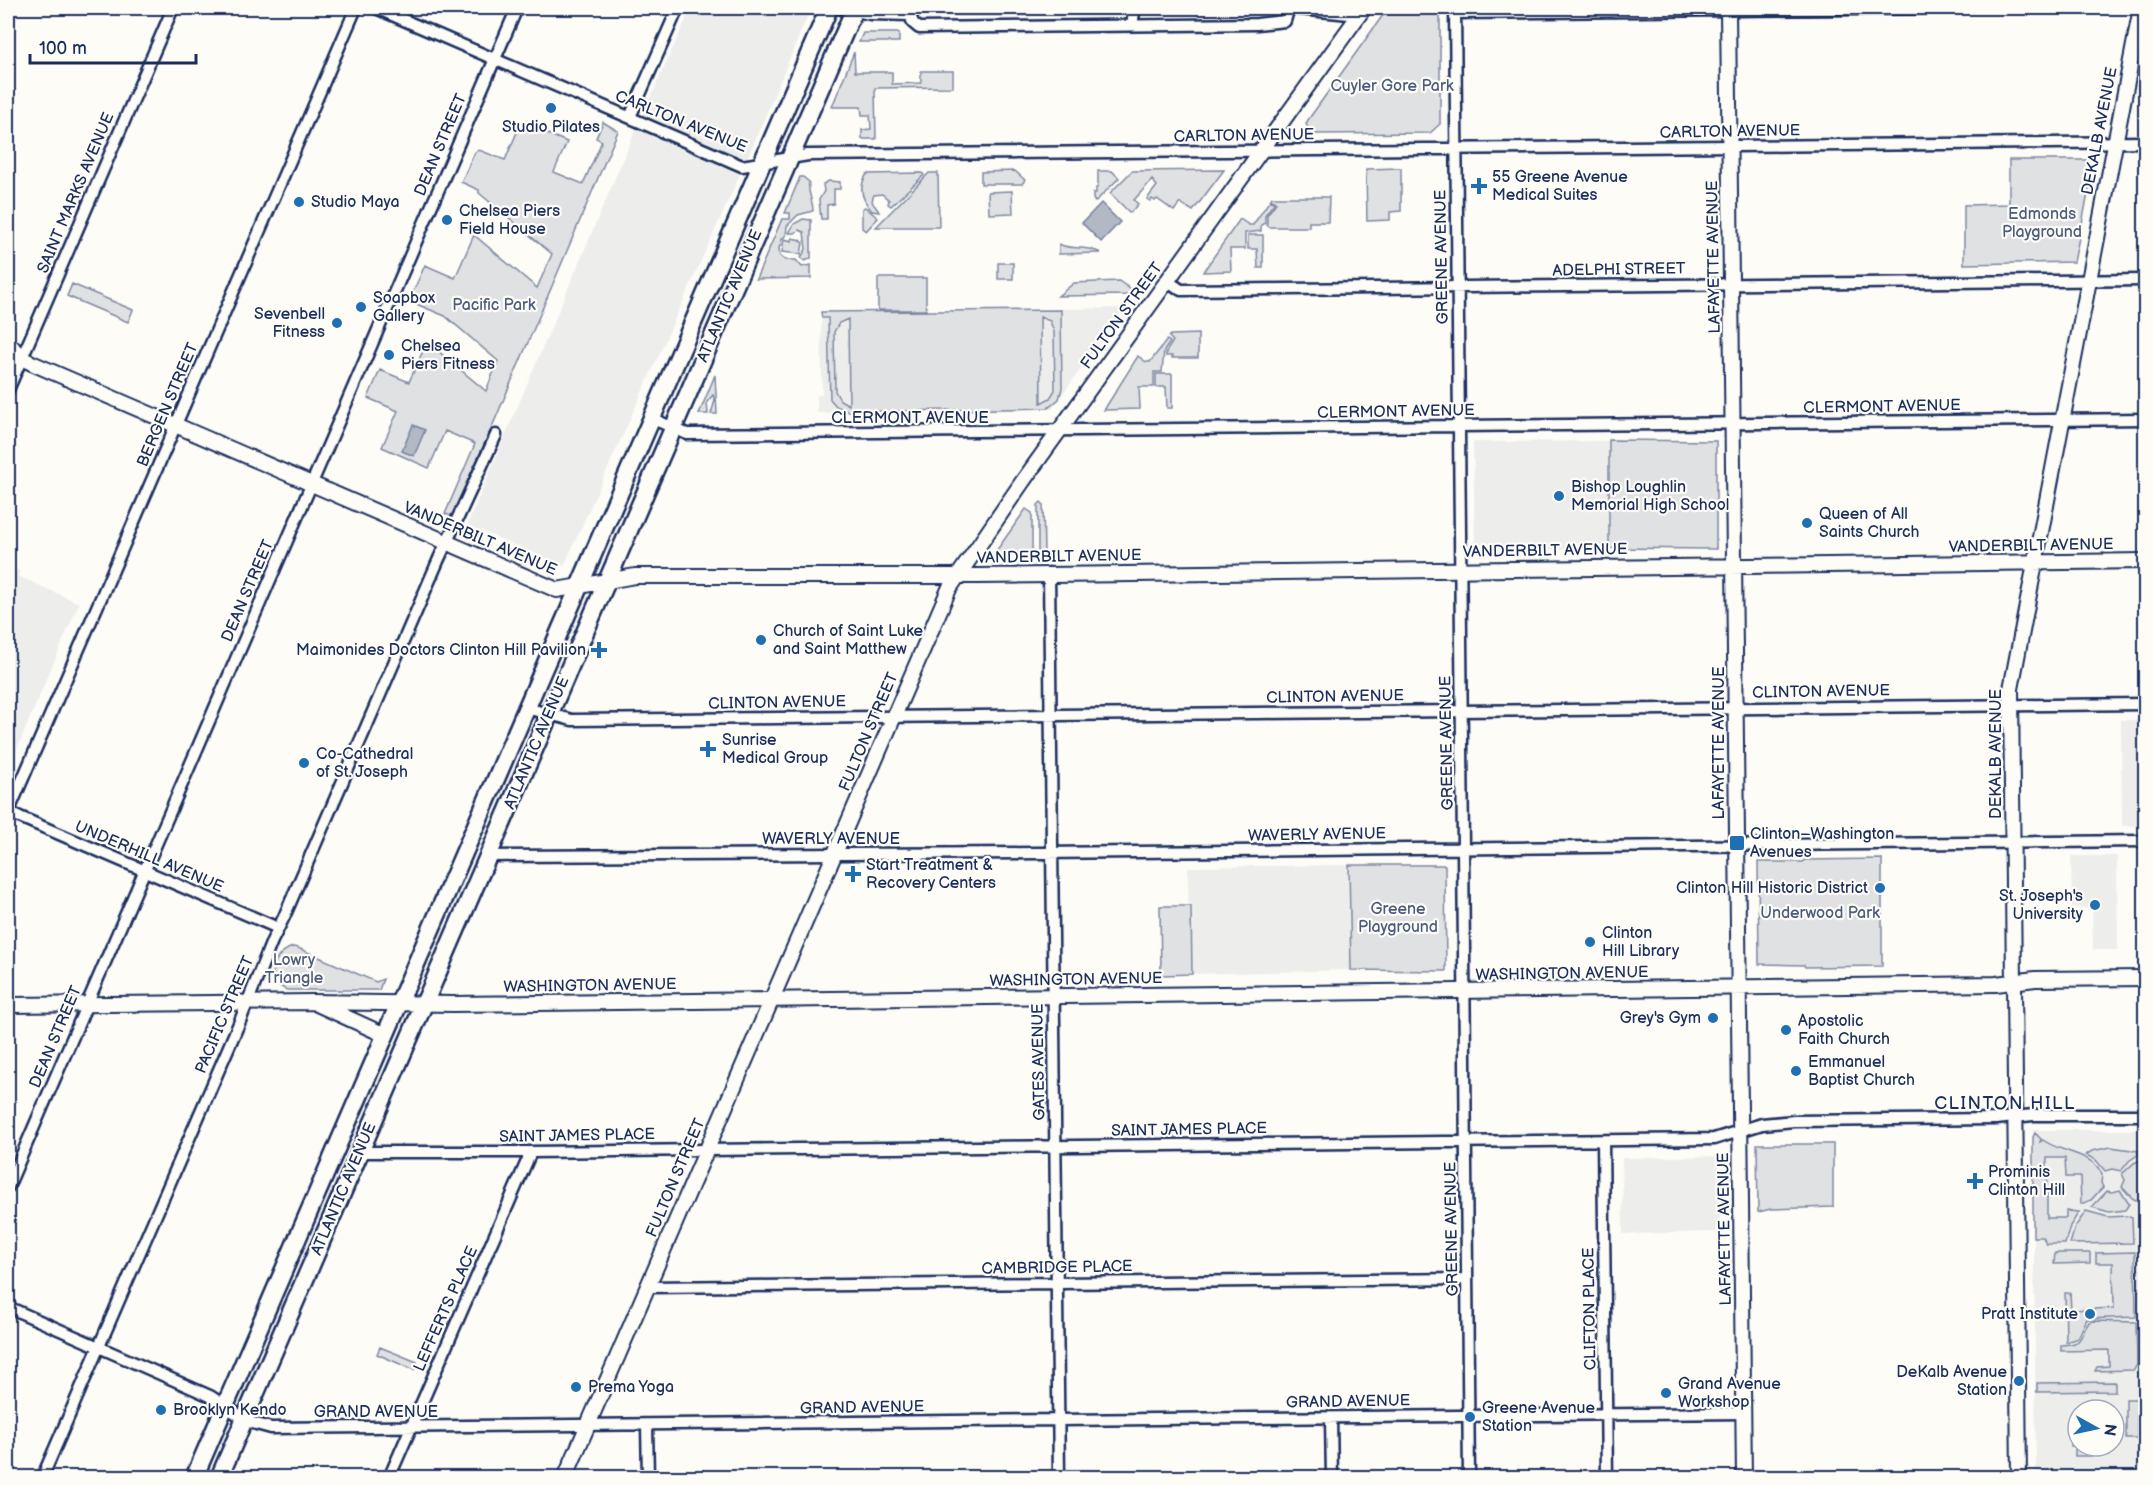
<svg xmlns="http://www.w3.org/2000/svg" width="2153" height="1485" viewBox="0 0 2153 1485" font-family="'Balsamiq Sans',sans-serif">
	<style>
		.built { fill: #edeeec; fill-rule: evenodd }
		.green { fill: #e0e1e3; stroke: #7e88a0; stroke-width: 1.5; fill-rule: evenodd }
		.water { fill: #b3b8c5; stroke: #76819c; stroke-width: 1.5 }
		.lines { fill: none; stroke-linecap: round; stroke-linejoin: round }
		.minor-casing { stroke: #1b2f5e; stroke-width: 15 }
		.secondary-casing { stroke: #1b2f5e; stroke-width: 18 }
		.primary-casing { stroke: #1b2f5e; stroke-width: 21 }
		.minor { stroke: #fdfcf7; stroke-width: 10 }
		.secondary { stroke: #fdfcf7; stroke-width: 14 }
		.primary { stroke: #fdfcf7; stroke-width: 16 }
		.poi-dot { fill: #1f6fb2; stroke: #fdfcf7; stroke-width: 2 }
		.labels { text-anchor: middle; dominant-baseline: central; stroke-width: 4.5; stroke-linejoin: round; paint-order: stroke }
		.park-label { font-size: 16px; fill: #4c5c7f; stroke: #fdfcf7 }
		.street-label { font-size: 16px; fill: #1b2f5e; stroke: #fdfcf7 }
		.poi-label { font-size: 16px; fill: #1b2f5e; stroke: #fdfcf7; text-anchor: start }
		.neighbourhood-label { font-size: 18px; letter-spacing: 1.5px; fill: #1b2f5e; stroke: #fdfcf7 }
	</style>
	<rect width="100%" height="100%" fill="#fdfcf7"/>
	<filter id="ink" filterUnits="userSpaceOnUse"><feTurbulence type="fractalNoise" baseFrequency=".0167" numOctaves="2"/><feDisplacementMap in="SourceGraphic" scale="12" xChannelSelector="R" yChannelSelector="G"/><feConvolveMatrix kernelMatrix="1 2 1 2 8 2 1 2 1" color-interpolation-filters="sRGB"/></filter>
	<g filter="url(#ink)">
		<path class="built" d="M691 8H811L751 150 564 566 467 525 636 129Z
			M1125 308 1052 409 817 413V395H822L821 312Z
			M1717 440V549L1475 550 1473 442Z
			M8 566 20 571 18 576 79 603 8 770Z
			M2121 720H2145V826H2122Z
			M2071 856H2117L2118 950H2093L2092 909 2072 908Z
			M1349 865 1351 970 1189 974 1188 867Z
			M2033 1130H2145V1477H2036ZM2078 1410H2114V1446H2078Z
			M1719 1156 1720 1232 1623 1234 1622 1158Z"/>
		<path class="green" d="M1388 8H1440V124L1430 133 1311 134 1306 124 1308 120Z
			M863 33H899V42H859Z
			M854 52 855 72H892V84L921 83V71H953V87L875 88 876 139H862V130L871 129 870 115H862L861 107H832Z
			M603 122 618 131 492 427 452 516 445 514 475 444 445 431 429 468 382 447 398 411 368 398 380 370 409 382 426 344 432 346 486 391 498 361 445 316 409 301 425 265 455 278 474 235 537 288 552 254 479 193V190L461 182 475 152 479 150 505 160 521 123 567 142 554 172 583 184 602 141 596 138Z
			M2009 160H2095L2074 262 1964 264V205L2009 204Z
			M1401 168V211L1390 212V220L1367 221 1366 169Z
			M1224 170 1193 211 1180 203 1174 211 1157 199 1155 201 1152 199 1150 201 1147 199 1157 186 1152 180 1134 200 1138 204 1130 213 1110 193 1132 171Z
			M1015 171 1025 180 1022 184H981V172Z
			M1098 171H1112L1119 178 1095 202 1093 199V193H1096V188L1098 187Z
			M922 173 924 175 891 206 888 204 889 200 882 194 874 195C869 204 876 205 879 212L872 211C862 200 858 187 867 174Z
			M929 173H938L939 227H876Z
			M800 177H803L809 182C807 193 813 200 813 211L798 215 787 226 786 235 782 239 779 248 780 256 785 260H796L802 267 811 265V278L756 279 782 219H790V213H785Z
			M829 181 840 182V189H834V204L827 205V219H821L819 200 824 191 823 184Z
			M1012 191 1013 213 989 214 988 192Z
			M1272 197H1329L1328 222H1309V227H1269L1267 225V215L1276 203 1271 199Z
			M1270 200 1274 203 1265 215V223L1261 225V231L1245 233V249H1230L1231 271 1203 272 1240 219 1249 225H1253Z
			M865 207 878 218 866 231 862 228V209Z
			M803 219 811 220V258L805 261 801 258 806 249 804 232 799 230 795 233H789L794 224Z
			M1248 235H1263V268H1258L1257 249H1248Z
			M792 238 801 240 803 243 801 254 782 252 784 239 792 241Z
			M1059 244C1072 251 1083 244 1101 253L1059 254Z
			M998 263H1013V279H998Z
			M878 278H926V310H878Z
			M1119 281 1130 289V295L1058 296 1074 283Z
			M72 284 133 310 128 322 67 296Z
			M1061 310 1062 388 1059 399 1048 408 849 412 836 406 830 399 828 318H822L821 312ZM1040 317 1050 321 1054 332 1055 390 1050 398 1041 403ZM848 319 849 404V405L840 400 835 391 834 332 839 323Z
			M1198 334V358H1172V356H1166V352L1173 341 1169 337 1171 335Z
			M1167 340 1170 342 1164 351 1162 372H1154V387H1139L1140 409 1104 410 1138 356 1146 362H1150Z
			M1156 374H1172V408H1167L1166 387H1156Z
			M715 375 717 414H711L715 400 713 395 707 402 708 414H699Z
			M1609 440 1716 441V549L1609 548Z
			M1041 502 1043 504 1044 553H1038V505Z
			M1026 509 1032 513V554H994Z
			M1882 859V966L1805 967 1804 965 1759 964 1758 862H1803L1804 860Z
			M1349 865H1445L1446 971 1351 970Z
			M1160 906H1191L1192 974 1161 975Z
			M293 947 298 948 376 982 383 979 379 990H287C264 981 272 953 293 947Z
			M2035 1133 2041 1139 2040 1142 2043 1140C2060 1153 2095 1153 2102 1175L2101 1183 2103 1187 2091 1200 2081 1204 2080 1177H2066L2065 1158H2047V1218H2066V1211L2079 1212 2070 1226 2065 1244H2046L2043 1237H2033V1137Z
			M1757 1144H1833V1207L1771 1209 1758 1212Z
			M2111 1147 2138 1151 2139 1154 2129 1161 2121 1171 2112 1169 2105 1171 2096 1160 2086 1155 2092 1151Z
			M2145 1158H2146L2145 1205 2132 1198 2122 1187 2125 1180 2122 1174 2134 1163Z
			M2120 1190 2129 1204 2125 1210 2109 1212 2092 1207 2107 1191 2112 1192Z
			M2086 1211 2108 1217 2127 1216 2132 1218 2133 1243 2070 1244 2075 1227Z
			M2135 1252 2136 1317 2087 1319 2078 1338 2066 1342 2065 1293H2070L2071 1310 2114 1308 2113 1263H2096V1253Z
			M2055 1253H2090V1263L2054 1264Z
			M2092 1321 2136 1322 2137 1364 2134 1370 2095 1371 2097 1367 2109 1366V1350L2061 1351V1345C2084 1344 2078 1339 2089 1322Z
			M380 1347 417 1362 414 1370 377 1354Z
			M2115 1382V1391L2037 1392V1383Z
			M2126 1399H2137V1438H2126Z
			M2071 1426H2078V1446H2091V1456H2075V1446H2071Z"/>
		<path class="water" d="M1101 203 1120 222 1101 242 1082 223Z
			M413 425 425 430 414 456 402 451Z"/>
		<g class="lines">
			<defs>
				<path id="minor" d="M376 8 742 166 808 155 2146 142
					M841 8 870 14 910 15 918 8H1024
					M1290 8 1359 15
					M1455 8 1469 1478
					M1455 13 1944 8
					M910 15 913 23 919 28 1257 24 1285 21 1287 14 1286 8
					M1132 24 1135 8
					M630 117 678 8
					M1168 281 1181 290 2146 280
					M8 390 173 8
					M651 418 687 434 2146 419
					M1049 573 1059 1478
					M526 708 572 720 2146 704
					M8 812 278 928
					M8 813 356 8
					M488 856 1041 853 2146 841
					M1603 1141 1607 1478
					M360 1152H531L1714 1139 1762 1124 1794 1121 1996 1119 2033 1115H2146
					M8 1187 517 8
					M648 1287 1467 1279
					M8 1307 210 1396 249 1422 271 1428 1744 1413
					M1331 1418 1332 1478
					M647 1425 648 1478
					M42 1478 240 1021 272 941 284 917 438 561 496 435
					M389 1478 531 1152"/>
				<path id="secondary" d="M1728 8 1744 1478
					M8 345 12 347 21 358 34 364 557 590 635 576H977L2146 561
					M317 1004 385 1035
					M8 1005 312 1002 453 1004 1996 984 2035 979 2146 978
					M565 1478 949 589 1023 481 1364 8
					M2019 1478 2011 689 2141 8"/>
				<path id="primary" d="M194 1478 829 8
					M219 1478 855 8"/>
			</defs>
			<use href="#minor" class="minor-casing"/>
			<use href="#secondary" class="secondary-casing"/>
			<use href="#primary" class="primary-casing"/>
			<use href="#minor" class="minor"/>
			<use href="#secondary" class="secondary"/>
			<use href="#primary" class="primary"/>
		</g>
	</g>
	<g class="poi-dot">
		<circle cx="551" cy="108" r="6"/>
		<path d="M1476 177h6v6h6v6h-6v6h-6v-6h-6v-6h6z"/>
		<circle cx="299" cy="202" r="6"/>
		<circle cx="447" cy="220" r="6"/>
		<circle cx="361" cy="307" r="6"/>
		<circle cx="337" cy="323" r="6"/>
		<circle cx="389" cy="355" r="6"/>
		<circle cx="1559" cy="496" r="6"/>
		<circle cx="1807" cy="523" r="6"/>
		<circle cx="761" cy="640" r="6"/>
		<path d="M596 641h6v6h6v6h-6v6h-6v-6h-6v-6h6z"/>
		<path d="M705 740h6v6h6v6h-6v6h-6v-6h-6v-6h6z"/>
		<circle cx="304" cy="763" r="6"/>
		<rect x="1729" y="835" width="16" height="16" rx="3"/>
		<path d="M850 865h6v6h6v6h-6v6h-6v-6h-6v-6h6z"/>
		<circle cx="1880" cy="888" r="6"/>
		<circle cx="2095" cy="905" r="6"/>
		<circle cx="1590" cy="942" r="6"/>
		<circle cx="1713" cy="1018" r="6"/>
		<circle cx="1786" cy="1030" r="6"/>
		<circle cx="1796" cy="1071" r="6"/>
		<path d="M1972 1172h6v6h6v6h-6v6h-6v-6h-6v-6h6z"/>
		<circle cx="2090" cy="1314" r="6"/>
		<circle cx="2019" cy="1381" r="6"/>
		<circle cx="576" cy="1387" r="6"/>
		<circle cx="1666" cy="1393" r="6"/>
		<circle cx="161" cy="1410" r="6"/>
		<circle cx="1470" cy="1417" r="6"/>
	</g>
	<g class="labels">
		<g class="park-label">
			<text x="1392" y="86">Cuyler Gore Park</text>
			<text x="2042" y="214">Edmonds<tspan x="2042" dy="18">Playground</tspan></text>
			<text x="494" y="305">Pacific Park</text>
			<text x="1398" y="909">Greene<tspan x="1398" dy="18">Playground</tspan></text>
			<text x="1820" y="913">Underwood Park</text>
			<text x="294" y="960">Lowry<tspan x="294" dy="18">Triangle</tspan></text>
		</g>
		<g class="street-label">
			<text transform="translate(681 122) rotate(22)">CARLTON AVENUE</text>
			<text transform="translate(2100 131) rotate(-79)">DEKALB AVENUE</text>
			<text transform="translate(1730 132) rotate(-1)">CARLTON AVENUE</text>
			<text transform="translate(1244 136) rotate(-1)">CARLTON AVENUE</text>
			<text transform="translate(441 145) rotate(-67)">DEAN STREET</text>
			<text transform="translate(76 193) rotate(-67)">SAINT MARKS AVENUE</text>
			<text transform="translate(1442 257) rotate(-91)">GREENE AVENUE</text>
			<text transform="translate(1714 257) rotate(-91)">LAFAYETTE AVENUE</text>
			<text transform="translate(1619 270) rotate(-1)">ADELPHI STREET</text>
			<text transform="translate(730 296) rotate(-67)">ATLANTIC AVENUE</text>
			<text transform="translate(1122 316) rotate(-54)">FULTON STREET</text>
			<text transform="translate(168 405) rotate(-67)">BERGEN STREET</text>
			<text transform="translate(1882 407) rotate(-1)">CLERMONT AVENUE</text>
			<text transform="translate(1396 412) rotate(-1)">CLERMONT AVENUE</text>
			<text x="910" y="418">CLERMONT AVENUE</text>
			<text transform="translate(480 539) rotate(23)">VANDERBILT AVENUE</text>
			<text transform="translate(2031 546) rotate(-1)">VANDERBILT AVENUE</text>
			<text transform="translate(1545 551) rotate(-1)">VANDERBILT AVENUE</text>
			<text transform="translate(1059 557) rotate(-1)">VANDERBILT AVENUE</text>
			<text transform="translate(248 591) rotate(-67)">DEAN STREET</text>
			<text transform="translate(1821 692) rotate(-1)">CLINTON AVENUE</text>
			<text transform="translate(1335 697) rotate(-1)">CLINTON AVENUE</text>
			<text transform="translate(777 703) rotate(-1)">CLINTON AVENUE</text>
			<text transform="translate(869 732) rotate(-67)">FULTON STREET</text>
			<text transform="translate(537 743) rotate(-67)">ATLANTIC AVENUE</text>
			<text transform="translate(1447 743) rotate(-91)">GREENE AVENUE</text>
			<text transform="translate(1719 743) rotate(-90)">LAFAYETTE AVENUE</text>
			<text transform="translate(1996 754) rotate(-90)">DEKALB AVENUE</text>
			<text transform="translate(1317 835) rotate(-1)">WAVERLY AVENUE</text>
			<text x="831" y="839">WAVERLY AVENUE</text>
			<text transform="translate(149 857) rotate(23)">UNDERHILL AVENUE</text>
			<text transform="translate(1562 974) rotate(-1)">WASHINGTON AVENUE</text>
			<text transform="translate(1076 980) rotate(-1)">WASHINGTON AVENUE</text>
			<text transform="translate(590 986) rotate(-1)">WASHINGTON AVENUE</text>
			<text transform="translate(225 1015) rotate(-67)">PACIFIC STREET</text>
			<text transform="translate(56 1037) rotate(-67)">DEAN STREET</text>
			<text transform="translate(1039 1062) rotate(-91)">GATES AVENUE</text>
			<text transform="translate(1189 1130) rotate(-1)">SAINT JAMES PLACE</text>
			<text transform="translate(577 1136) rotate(-1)">SAINT JAMES PLACE</text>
			<text transform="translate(676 1178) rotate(-67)">FULTON STREET</text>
			<text transform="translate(344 1189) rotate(-67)">ATLANTIC AVENUE</text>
			<text transform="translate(1452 1229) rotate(-91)">GREENE AVENUE</text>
			<text transform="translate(1725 1229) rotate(-91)">LAFAYETTE AVENUE</text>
			<text transform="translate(1057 1268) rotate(-1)">CAMBRIDGE PLACE</text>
			<text transform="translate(446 1309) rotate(-66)">LEFFERTS PLACE</text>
			<text transform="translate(1590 1309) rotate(-91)">CLIFTON PLACE</text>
			<text transform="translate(1348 1402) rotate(-1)">GRAND AVENUE</text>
			<text transform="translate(862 1408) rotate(-1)">GRAND AVENUE</text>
			<text x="376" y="1412">GRAND AVENUE</text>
		</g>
		<g class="poi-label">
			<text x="551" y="127" text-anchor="middle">Studio Pilates</text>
			<text x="1492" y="177">55 Greene Avenue<tspan x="1492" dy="18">Medical Suites</tspan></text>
			<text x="311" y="202">Studio Maya</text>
			<text x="459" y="211">Chelsea Piers<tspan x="459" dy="18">Field House</tspan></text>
			<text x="373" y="298">Soapbox<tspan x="373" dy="18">Gallery</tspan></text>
			<text x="325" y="314" text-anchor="end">Sevenbell<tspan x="325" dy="18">Fitness</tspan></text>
			<text x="401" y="346">Chelsea<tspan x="401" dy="18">Piers Fitness</tspan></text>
			<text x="1571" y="487">Bishop Loughlin<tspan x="1571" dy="18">Memorial High School</tspan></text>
			<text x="1819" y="514">Queen of All<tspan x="1819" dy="18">Saints Church</tspan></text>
			<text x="773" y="631">Church of Saint Luke<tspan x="773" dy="18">and Saint Matthew</tspan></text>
			<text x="586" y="650" text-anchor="end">Maimonides Doctors Clinton Hill Pavilion</text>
			<text x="722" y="740">Sunrise<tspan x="722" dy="18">Medical Group</tspan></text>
			<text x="316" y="754">Co-Cathedral<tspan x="316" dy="18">of St. Joseph</tspan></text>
			<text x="1750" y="834">Clinton–Washington<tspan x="1750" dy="18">Avenues</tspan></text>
			<text x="866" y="865">Start Treatment &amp;<tspan x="866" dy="18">Recovery Centers</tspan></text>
			<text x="1868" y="888" text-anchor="end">Clinton Hill Historic District</text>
			<text x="2083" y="896" text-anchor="end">St. Joseph's<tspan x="2083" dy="18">University</tspan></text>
			<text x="1602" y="933">Clinton<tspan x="1602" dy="18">Hill Library</tspan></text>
			<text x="1701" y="1018" text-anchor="end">Grey's Gym</text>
			<text x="1798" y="1021">Apostolic<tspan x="1798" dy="18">Faith Church</tspan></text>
			<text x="1808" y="1062">Emmanuel<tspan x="1808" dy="18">Baptist Church</tspan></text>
			<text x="1988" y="1172">Prominis<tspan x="1988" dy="18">Clinton Hill</tspan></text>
			<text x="2078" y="1314" text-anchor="end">Pratt Institute</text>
			<text x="2007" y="1372" text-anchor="end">DeKalb Avenue<tspan x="2007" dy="18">Station</tspan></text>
			<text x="1678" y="1384">Grand Avenue<tspan x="1678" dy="18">Workshop</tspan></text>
			<text x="588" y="1387">Prema Yoga</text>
			<text x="1482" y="1408">Greene Avenue<tspan x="1482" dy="18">Station</tspan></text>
			<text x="173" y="1410">Brooklyn Kendo</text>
		</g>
		<g class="neighbourhood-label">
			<text x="2005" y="1103">CLINTON HILL</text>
		</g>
	</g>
	<rect width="2153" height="1485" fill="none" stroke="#fdfcf7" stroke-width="30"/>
	<rect x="15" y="15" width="2123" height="1455" fill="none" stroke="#1b2f5e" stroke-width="2" filter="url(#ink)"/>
	<g transform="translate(2096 1428) rotate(98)"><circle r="28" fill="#fdfcf7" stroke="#a3aaba" stroke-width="1.5"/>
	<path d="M0-4.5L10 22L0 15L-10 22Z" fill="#1f6fb2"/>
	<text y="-9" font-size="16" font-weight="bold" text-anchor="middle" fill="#1b2f5e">N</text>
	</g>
	<path d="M30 54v9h166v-9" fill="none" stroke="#1b2f5e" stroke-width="3"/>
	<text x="39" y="54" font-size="18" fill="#1b2f5e" stroke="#fdfcf7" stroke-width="4.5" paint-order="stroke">100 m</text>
</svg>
